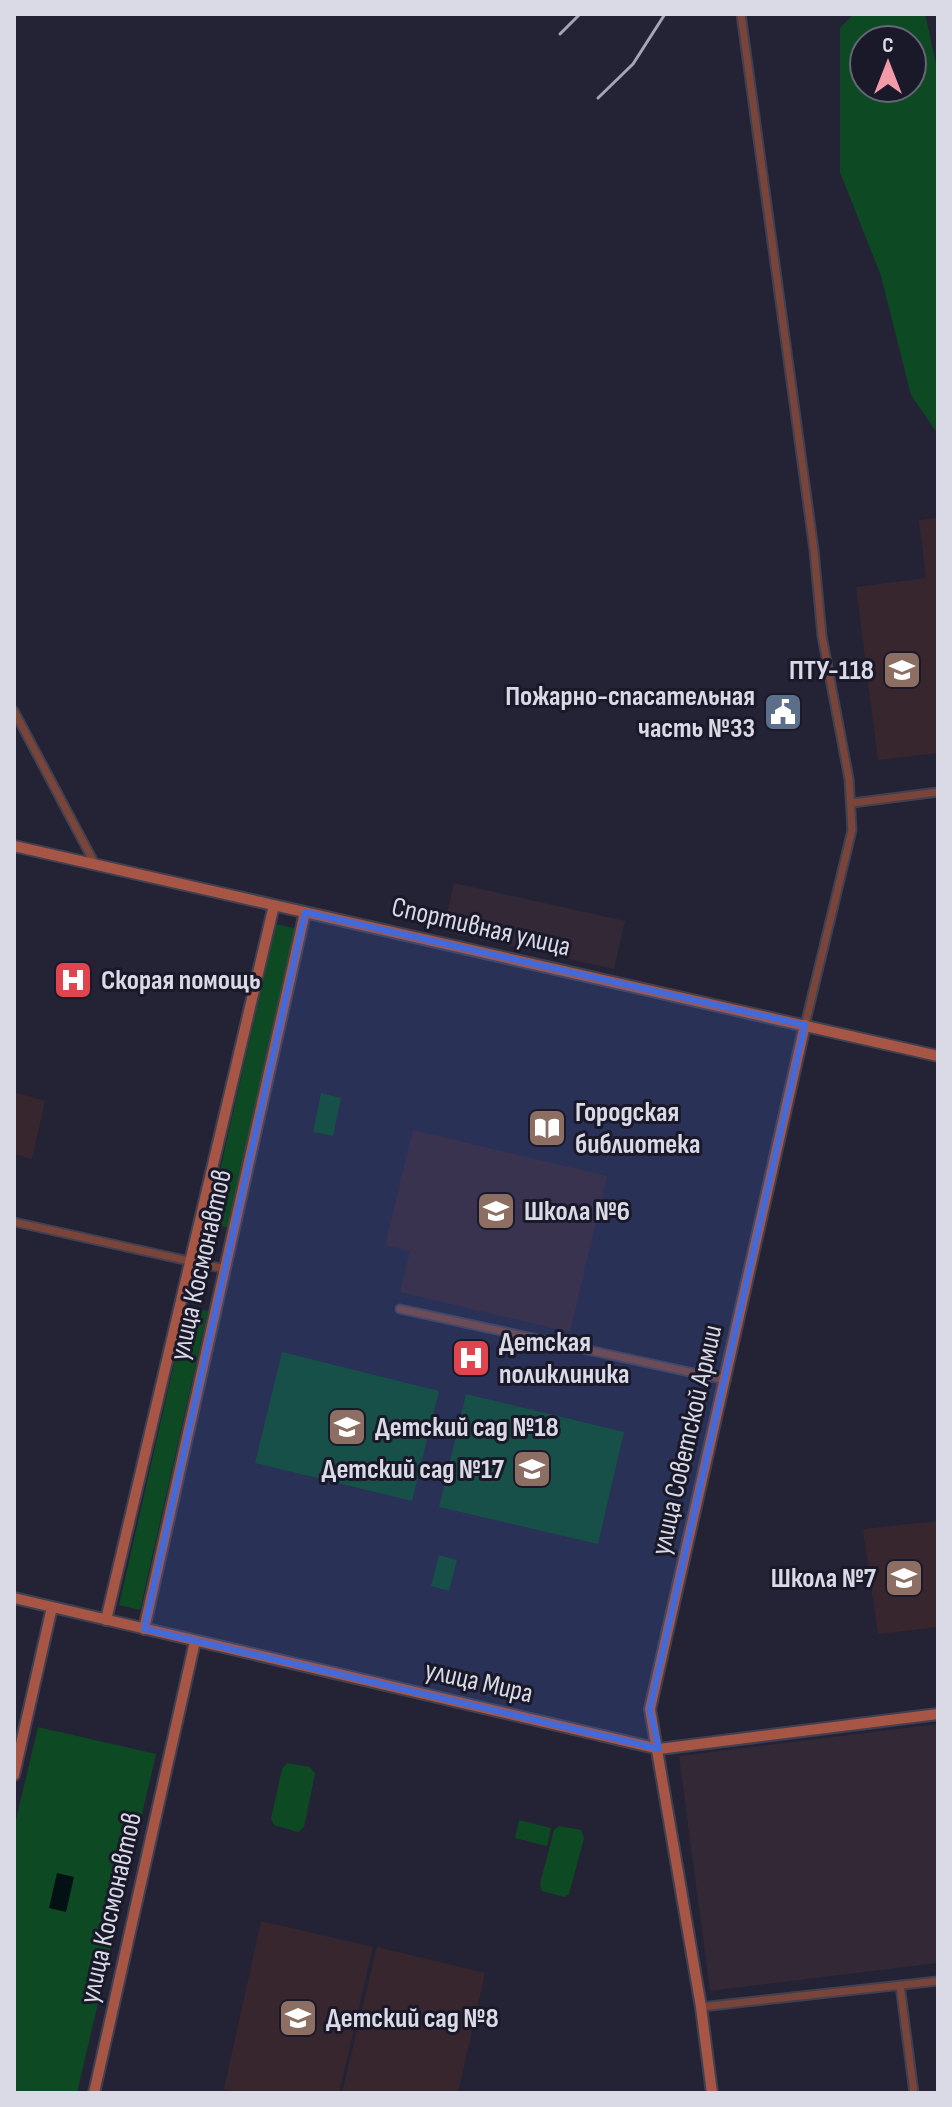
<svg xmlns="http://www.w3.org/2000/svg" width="952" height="2107" viewBox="0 0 952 2107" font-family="'Sofia Sans Condensed',sans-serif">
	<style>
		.commercial { fill: #332836 }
		.education { fill: #38262e }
		.green { fill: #0d4a24; fill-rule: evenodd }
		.water { fill: #041114 }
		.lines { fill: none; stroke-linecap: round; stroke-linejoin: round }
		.street-casing { stroke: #404051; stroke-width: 11 }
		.secondary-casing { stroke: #404051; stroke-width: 14 }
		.street { stroke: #79453a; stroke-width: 7 }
		.secondary { stroke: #a75544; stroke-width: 10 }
		.rail { stroke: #a5a5b3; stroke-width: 3 }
		.marked { fill: #436adb; fill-opacity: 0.2; stroke: #436adb; stroke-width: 6; stroke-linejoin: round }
		.labels { text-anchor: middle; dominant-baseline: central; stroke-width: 6; stroke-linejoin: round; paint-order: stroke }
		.poi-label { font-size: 28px; font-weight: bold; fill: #d9dae6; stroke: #1a192a; text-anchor: start }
		.street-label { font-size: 28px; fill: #d9dae6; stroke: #1a192a }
	</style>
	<rect width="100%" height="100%" fill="#232335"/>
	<path class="commercial" d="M454 883 625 921 614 969 443 931Z
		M938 1724V1963L710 1991 679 1756Z"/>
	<path class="education" d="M938 518V753L878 760 856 587 926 578 919 520Z
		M14 1092 45 1101 32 1159 15 1154 14 1157Z
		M413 1130 607 1176 570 1332 400 1292 410 1251 385 1245Z
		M938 1521V1627L878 1634 863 1529Z
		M261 1921 373 1947 339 2093H240L224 2089Z
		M377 1947 485 1973 458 2093H342Z"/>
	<path class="green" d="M854 14H925L938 73V434L911 395 881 276 840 172V28ZM864 40H912V88H864Z
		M276 924 297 929 229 1228 208 1223Z
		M321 1093 341 1098 333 1136 313 1132Z
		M187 1307 208 1311 140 1610 119 1605Z
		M282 1352 439 1391 412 1501 255 1463Z
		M466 1394 624 1432 598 1544 439 1507Z
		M439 1555 457 1560 449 1591 431 1586Z
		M38 1727 156 1754 77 2093H14V1828Z
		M287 1763 310 1767 315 1774 304 1827 298 1832 274 1825 271 1819 282 1769Z
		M519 1820 551 1828 547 1846 515 1838Z
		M559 1826 581 1830 584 1838 569 1894 564 1897 542 1891 540 1884 554 1830Z"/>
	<path class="water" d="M57 1873 74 1877 66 1912 49 1908Z"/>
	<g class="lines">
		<defs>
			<path id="street" d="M741 14 814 550 822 636 849 779 852 830 805 1025
				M14 711 95 864
				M852 803 938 792
				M14 1222 225 1269
				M400 1309 726 1380
				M900 1985 914 2093
				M701 2007 938 1981"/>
			<path id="secondary" d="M14 846 938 1056
				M14 1598 659 1749 938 1714
				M106 1620 274 905
				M144 1629 305 912
				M14 1775 52 1607
				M94 2093 195 1641
				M712 2093 701 2007 650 1709 805 1025"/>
		</defs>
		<use href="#street" class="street-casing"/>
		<use href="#secondary" class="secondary-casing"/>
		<use href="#street" class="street"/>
		<use href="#secondary" class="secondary"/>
		<path class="rail" d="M560 34 580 14
			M598 98 633 64 665 14"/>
	</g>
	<path class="marked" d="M305 912 805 1025 650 1709 659 1749 144 1629Z"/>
	<defs>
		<symbol id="university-square" viewBox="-11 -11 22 22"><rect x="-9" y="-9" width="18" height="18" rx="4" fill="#8d6e63" stroke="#1a192a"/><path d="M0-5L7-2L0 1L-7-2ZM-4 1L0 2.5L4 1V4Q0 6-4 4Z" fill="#fff"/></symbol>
		<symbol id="civic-square" viewBox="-11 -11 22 22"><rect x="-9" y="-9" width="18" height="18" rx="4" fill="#5c6f8a" stroke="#1a192a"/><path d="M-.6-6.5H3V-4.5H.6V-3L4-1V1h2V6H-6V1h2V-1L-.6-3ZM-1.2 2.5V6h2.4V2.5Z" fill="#fff"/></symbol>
		<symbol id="hospital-square" viewBox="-11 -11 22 22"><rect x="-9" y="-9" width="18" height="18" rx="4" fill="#e0444e" stroke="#1a192a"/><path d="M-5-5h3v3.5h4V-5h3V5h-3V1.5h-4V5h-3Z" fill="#fff"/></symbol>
		<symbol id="library-square" viewBox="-11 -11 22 22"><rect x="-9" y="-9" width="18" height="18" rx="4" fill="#8d6e63" stroke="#1a192a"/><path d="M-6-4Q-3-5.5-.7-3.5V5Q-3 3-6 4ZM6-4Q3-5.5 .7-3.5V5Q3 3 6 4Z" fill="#fff"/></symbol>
		<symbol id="school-square" viewBox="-11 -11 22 22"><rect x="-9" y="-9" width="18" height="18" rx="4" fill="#8d6e63" stroke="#1a192a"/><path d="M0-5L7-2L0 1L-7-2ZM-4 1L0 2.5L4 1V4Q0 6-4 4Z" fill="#fff"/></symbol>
	</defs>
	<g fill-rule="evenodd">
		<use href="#university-square" x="880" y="648" width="44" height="44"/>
		<use href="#civic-square" x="761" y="690" width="44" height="44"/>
		<use href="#hospital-square" x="51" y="958" width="44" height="44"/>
		<use href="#library-square" x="525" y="1106" width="44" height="44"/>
		<use href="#school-square" x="474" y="1189" width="44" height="44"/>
		<use href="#hospital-square" x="449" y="1336" width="44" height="44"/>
		<use href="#school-square" x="325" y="1405" width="44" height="44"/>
		<use href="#school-square" x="510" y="1447" width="44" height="44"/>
		<use href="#school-square" x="882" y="1556" width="44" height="44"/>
		<use href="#school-square" x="276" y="1996" width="44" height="44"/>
	</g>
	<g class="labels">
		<g class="poi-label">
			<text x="874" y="670" text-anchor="end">ПТУ-118</text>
			<text x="755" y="696" text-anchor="end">Пожарно-спасательная<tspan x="755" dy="32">часть №33</tspan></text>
			<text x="101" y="980">Скорая помощь</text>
			<text x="575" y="1112">Городская<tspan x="575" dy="32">библиотека</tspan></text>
			<text x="524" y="1211">Школа №6</text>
			<text x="499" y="1342">Детская<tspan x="499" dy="32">поликлиника</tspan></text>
			<text x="375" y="1427">Детский сад №18</text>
			<text x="504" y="1469" text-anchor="end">Детский сад №17</text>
			<text x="876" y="1578" text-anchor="end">Школа №7</text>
			<text x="326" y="2018">Детский сад №8</text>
		</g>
		<g class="street-label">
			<text transform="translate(481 927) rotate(13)">Спортивная улица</text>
			<text transform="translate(201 1265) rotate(-77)">улица Космонавтов</text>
			<text transform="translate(687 1440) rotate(-77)">улица Советской Армии</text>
			<text transform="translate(479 1682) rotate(13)">улица Мира</text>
			<text transform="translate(111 1908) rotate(-77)">улица Космонавтов</text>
		</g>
	</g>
	<rect width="952" height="2107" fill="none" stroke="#d9dae6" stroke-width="32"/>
	<g transform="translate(888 64)"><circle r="38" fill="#1a192a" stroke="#666675" stroke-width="2"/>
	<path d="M0-6L14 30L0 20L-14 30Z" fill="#f39aaa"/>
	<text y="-12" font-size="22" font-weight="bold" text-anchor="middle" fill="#d9dae6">С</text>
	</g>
</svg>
